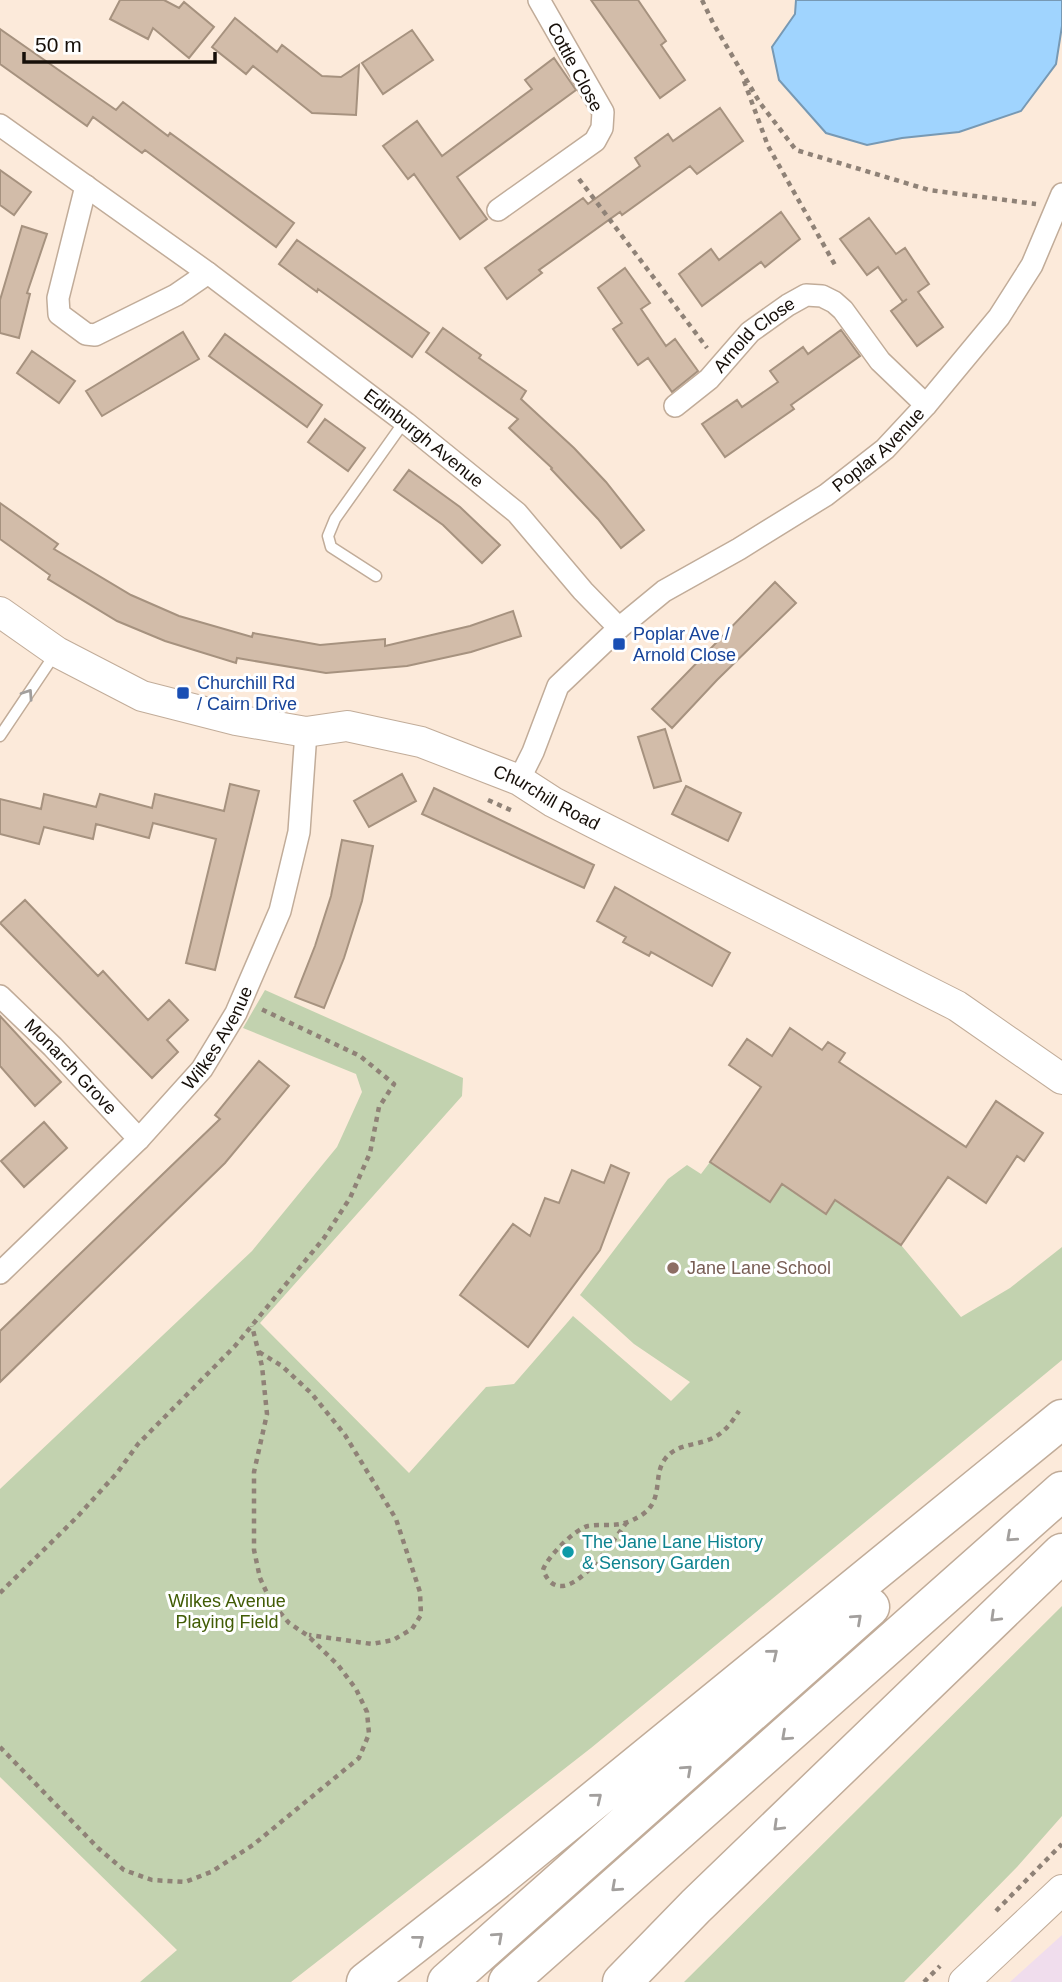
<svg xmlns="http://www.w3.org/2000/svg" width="1062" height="1982" viewBox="0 0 1062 1982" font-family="Helvetica,sans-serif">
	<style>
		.industrial { fill: #f0dded }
		.green { fill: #c2d2af }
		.water { fill: #a0d4fe; stroke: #7799b4; stroke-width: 2 }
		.building { fill: #d2bca9; stroke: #a6927f; stroke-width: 2 }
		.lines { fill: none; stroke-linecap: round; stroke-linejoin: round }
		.lane-casing { stroke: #c1ac99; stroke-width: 13 }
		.street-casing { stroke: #c1ac99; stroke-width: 24 }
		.secondary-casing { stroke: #c1ac99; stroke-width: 32 }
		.highway-casing { stroke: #c1ac99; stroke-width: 41 }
		.path { stroke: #8f8277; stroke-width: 4.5; stroke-dasharray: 5 5; stroke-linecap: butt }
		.lane { stroke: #fff; stroke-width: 10 }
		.street { stroke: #fff; stroke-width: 21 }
		.secondary { stroke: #fff; stroke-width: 30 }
		.highway { stroke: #fff; stroke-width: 38 }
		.oneway { stroke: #a29f9d }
		.transit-dot { fill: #1a4fb4; stroke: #fff; stroke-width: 2.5 }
		.education-dot { fill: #8d6e63; stroke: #fff; stroke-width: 2.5 }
		.culture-dot { fill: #0f9aa8; stroke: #fff; stroke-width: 2.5 }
		.labels { text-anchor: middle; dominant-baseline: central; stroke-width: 6; stroke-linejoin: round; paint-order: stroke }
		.street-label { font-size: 18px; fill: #160f09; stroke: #fff }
		.transit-label { font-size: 18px; fill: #164399; stroke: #fff; text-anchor: start }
		.education-label { font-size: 18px; fill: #785e54; stroke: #fff; text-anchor: start }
		.culture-label { font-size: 18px; fill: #0d838f; stroke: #fff; text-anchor: start }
		.park-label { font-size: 18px; fill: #415c05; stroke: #fff }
	</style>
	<rect width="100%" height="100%" fill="#fceada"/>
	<path class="industrial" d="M1062 1935V1982H1010Z"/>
	<path class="green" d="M265 990 463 1078 462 1096 260 1323 409 1473 486 1387 514 1384 573 1316 671 1401 690 1382 634 1344 580 1295 668 1179 687 1165 701 1174 710 1162 770 1202 782 1184 825 1214 842 1190 844 1206 901 1245 961 1317 1010 1288 1062 1247V1360L591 1748 291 1982H140L177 1950 0 1777V1489L252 1251 337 1147 362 1092 356 1074 243 1028Z
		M1062 1606V1816L1017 1867 904 1982H684Z"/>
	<path class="water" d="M796 0H1062V26L1056 64 1021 111 959 132 902 138 867 145 826 133 779 80 772 47 795 14Z"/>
	<path class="building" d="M120 0H164L179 8 184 2 214 27 189 58 153 28 148 39 110 19Z
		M591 0H638L666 41 661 45 685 80 660 98Z
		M235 18 277 52 282 45 322 76 341 77 359 65 356 115 312 113 253 66 246 74 212 47Z
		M0 29 116 110 123 102 168 136 170 133 294 223 276 247 145 150 142 153 93 117 87 126 0 64Z
		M412 30 433 60 383 94 362 63Z
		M554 58 576 90 457 177 487 219 460 239 414 174 408 179 383 146 417 121 442 156 532 89 525 80Z
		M720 108 743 141 697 174 690 166 622 215 620 212 539 270 542 273 507 299 485 268 583 198 588 204 640 166 635 158 668 134 673 141Z
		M0 170 31 192 14 215 0 205Z
		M781 212 800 239 765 267 761 262 702 306 679 274 711 249 719 260Z
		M869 218 896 254 905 248 929 284 918 292 943 327 917 346 891 311 907 299 903 302 878 267 867 275 840 239Z
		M22 226 47 234 27 293 30 294 19 338 0 333V300Z
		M297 240 429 333 412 357 318 289 317 292 279 264Z
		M625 268 650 303 641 309 666 346 675 339 698 371 672 392 648 358 638 365 613 329 622 323 598 288Z
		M443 328 481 355 479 358 526 391 521 399 574 448 606 482 644 530 621 548 598 519 551 469 552 468 509 428 518 419 426 352Z
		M841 330 860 356 791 405 794 409 725 457 702 424 737 400 742 407 778 382 770 371 803 347 808 354Z
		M183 332 199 359 102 416 86 391Z
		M225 334 322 405 307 427 209 356Z
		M32 351 75 381 59 403 17 373Z
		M325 419 365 448 348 471 308 442Z
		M409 470 460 507 500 545 482 563 443 525 394 490Z
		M0 503 58 544 54 549 131 595 179 616 252 637 253 633 320 645 385 639V646L470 626 513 611 521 636 471 652 407 666 326 673 237 658 236 663 165 641 117 621 48 579 50 575 0 539Z
		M775 582 796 603 717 680 672 728 652 709Z
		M665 729 681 781 654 788 638 737Z
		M402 774 416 801 369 827 354 801Z
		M230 784 259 791 215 970 186 963 216 839 153 823 149 838 96 824 93 839 44 827 39 844 0 834V799L41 809 44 794 96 807 100 794 152 808 155 794 224 811Z
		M686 786 741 813 728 841 672 814Z
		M434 788 594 865 584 888 422 814Z
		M342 840 373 846 362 901 344 958 324 1008 295 997 315 946 331 896Z
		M615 887 730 953 712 986 651 952 649 956 623 942 626 937 597 921Z
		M25 900 98 976 103 971 148 1020 169 1000 188 1020 167 1040 178 1052 152 1078 0 923Z
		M0 1016 61 1082 35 1106 0 1066Z
		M790 1028 822 1050 828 1042 845 1053 839 1062 966 1147 996 1101 1043 1133 1024 1161 1017 1156 986 1203 948 1177 901 1245 835 1200 826 1214 782 1184 770 1202 710 1162 761 1087 729 1065 747 1039 772 1056Z
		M259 1061 289 1086 225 1163 0 1382V1331L220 1119 215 1115Z
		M44 1122 67 1148 24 1187 1 1161Z
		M611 1165 629 1173 600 1250 528 1347 460 1295 513 1224 530 1236 545 1198 559 1203 572 1170 604 1183Z"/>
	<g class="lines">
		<defs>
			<path id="lane" d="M376 576 331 547 328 536 335 519 404 422
				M0 736 55 654"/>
			<g id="street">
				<path id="s1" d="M0 125 208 273 406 423 517 513 583 591 619 628"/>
				<path d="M86 186 58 298 59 314 86 334 95 335 176 295 208 273"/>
				<path d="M498 210 595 141 602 128 603 112 539 0"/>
				<path id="s2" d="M675 406 709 379 750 332 788 305 806 295 822 296 834 302 843 310 880 361 926 405"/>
				<path id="s3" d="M519 780 533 752 558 686 619 628 664 591 739 549 826 495 885 449 926 405 999 317 1032 265 1062 194"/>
				<path id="s4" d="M0 996 53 1047 139 1139"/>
				<path id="s5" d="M0 1273 139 1139 202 1069 236 1013 280 911 299 832 306 732"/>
			</g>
			<g id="secondary">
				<path id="s6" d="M0 612 57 652 142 696 236 720 306 732 347 726 421 742 519 780 553 802 594 823 957 1006 1062 1079"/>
				<path d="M964 1982 1062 1890"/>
			</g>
			<path id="highway" d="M366 1982 495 1881 1062 1419
				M447 1982 870 1607
				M508 1982 1062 1491
				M622 1982 696 1906 1062 1553"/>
		</defs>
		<use href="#lane" class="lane-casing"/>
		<use href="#street" class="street-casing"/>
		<use href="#secondary" class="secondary-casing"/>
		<use href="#highway" class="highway-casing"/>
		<path class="path" d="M702 0 713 23 760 103 796 150 929 190 1036 204
			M744 81 768 146 835 265
			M579 179 707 348
			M488 800 515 812
			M259 1352 282 1366 312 1394 345 1435 396 1519 420 1592 421 1615 412 1629 393 1640 372 1644 309 1635
			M627 1522C614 1539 563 1620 543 1570 547 1557 575 1529 588 1526 609 1523 619 1529 640 1516 665 1501 652 1476 665 1459 677 1443 697 1446 713 1438 725 1432 732 1422 739 1411
			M0 1593 77 1517 117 1473 138 1444 235 1346 324 1238 350 1198 370 1153 379 1107 394 1084 360 1056 261 1009
			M0 1747 98 1848 124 1870 152 1880 185 1882 211 1872 253 1845 359 1758 369 1734 367 1712 356 1689 338 1665 307 1635 289 1623 271 1602 260 1578 254 1550V1472L267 1414 262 1366 252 1326
			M996 1911 1062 1844
			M924 1982 940 1966"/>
		<use href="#lane" class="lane"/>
		<use href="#street" class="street"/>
		<use href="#secondary" class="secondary"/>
		<use href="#highway" class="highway"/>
	</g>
	<defs><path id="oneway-chevron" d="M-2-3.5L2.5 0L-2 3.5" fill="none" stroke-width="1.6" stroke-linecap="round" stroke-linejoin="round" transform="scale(1.75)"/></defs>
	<g class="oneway">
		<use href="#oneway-chevron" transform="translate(28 694) rotate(-56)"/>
		<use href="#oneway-chevron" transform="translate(1011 1537) rotate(138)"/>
		<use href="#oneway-chevron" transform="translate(995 1617) rotate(136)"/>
		<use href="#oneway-chevron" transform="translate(857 1619) rotate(-42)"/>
		<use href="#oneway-chevron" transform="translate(773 1654) rotate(-39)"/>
		<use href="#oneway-chevron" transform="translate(786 1736) rotate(138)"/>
		<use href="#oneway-chevron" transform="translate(687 1770) rotate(-42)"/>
		<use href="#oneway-chevron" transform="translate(597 1798) rotate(-39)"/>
		<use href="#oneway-chevron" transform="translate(778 1826) rotate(136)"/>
		<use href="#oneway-chevron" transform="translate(616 1887) rotate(138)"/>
		<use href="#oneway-chevron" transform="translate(498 1937) rotate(-42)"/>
		<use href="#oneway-chevron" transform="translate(419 1940) rotate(-38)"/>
	</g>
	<g class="transit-dot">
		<rect x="612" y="637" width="14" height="14" rx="3.5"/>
		<rect x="176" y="686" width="14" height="14" rx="3.5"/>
	</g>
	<circle class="education-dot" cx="673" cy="1268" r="7"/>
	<circle class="culture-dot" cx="568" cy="1552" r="7"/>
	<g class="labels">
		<g class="street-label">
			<text transform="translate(575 67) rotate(62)">Cottle Close</text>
			<text stroke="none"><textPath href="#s2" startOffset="107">Arnold Close</textPath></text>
			<text stroke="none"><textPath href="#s1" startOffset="527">Edinburgh Avenue</textPath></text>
			<text stroke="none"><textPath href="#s3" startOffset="502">Poplar Avenue</textPath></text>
			<text stroke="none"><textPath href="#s6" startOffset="588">Churchill Road</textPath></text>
			<text stroke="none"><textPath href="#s5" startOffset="322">Wilkes Avenue</textPath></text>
			<text stroke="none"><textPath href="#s4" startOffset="100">Monarch Grove</textPath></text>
		</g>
		<g class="transit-label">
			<text x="633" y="634">Poplar Ave /<tspan x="633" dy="21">Arnold Close</tspan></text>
			<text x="197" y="683">Churchill Rd<tspan x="197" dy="21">/ Cairn Drive</tspan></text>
		</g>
		<g class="education-label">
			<text x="687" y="1268">Jane Lane School</text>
		</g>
		<g class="culture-label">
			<text x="582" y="1542">The Jane Lane History<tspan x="582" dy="21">&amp; Sensory Garden</tspan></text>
		</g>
		<g class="park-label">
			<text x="227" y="1601">Wilkes Avenue<tspan x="227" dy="21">Playing Field</tspan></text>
		</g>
	</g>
	<path d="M24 52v10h191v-10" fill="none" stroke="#160f09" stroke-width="3.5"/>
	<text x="35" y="52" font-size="21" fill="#160f09" stroke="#ffffff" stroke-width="5" paint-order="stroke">50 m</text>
</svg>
